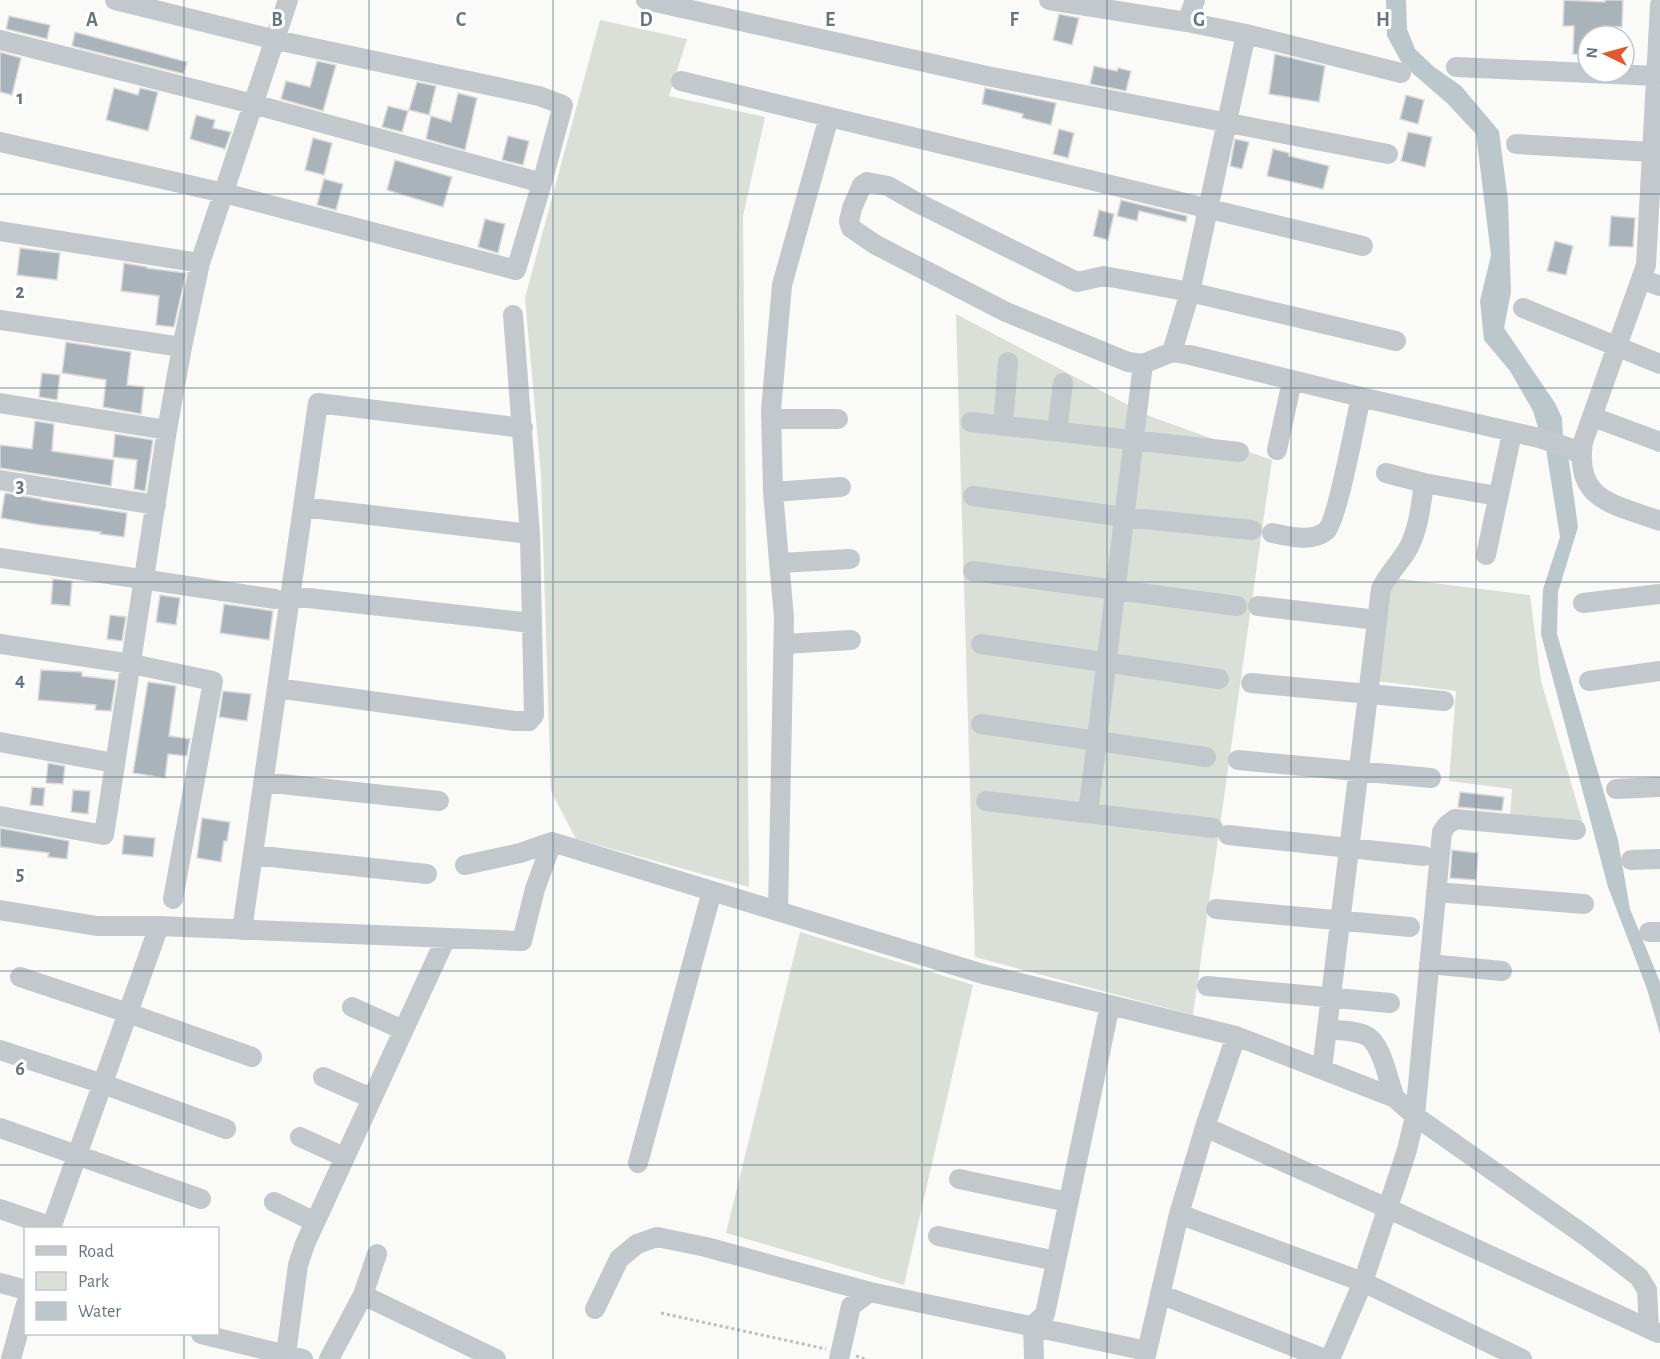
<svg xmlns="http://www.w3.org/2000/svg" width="1660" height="1359" viewBox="0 0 1660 1359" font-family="'Alegreya Sans',sans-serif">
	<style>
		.green { fill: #dadfd7 }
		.water { fill: #bbc7cb }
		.building { fill: #aab3b9; stroke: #dcdcda; stroke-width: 1.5 }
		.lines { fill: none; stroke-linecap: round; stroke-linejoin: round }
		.path { stroke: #bbbfc2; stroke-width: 3; stroke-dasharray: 3 3; stroke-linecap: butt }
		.minor { stroke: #c3c8cc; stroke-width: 20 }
		.grid { fill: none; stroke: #657683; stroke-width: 1.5; stroke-opacity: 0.55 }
		.grid-label { font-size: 20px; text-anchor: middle; font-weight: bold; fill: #657683; stroke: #fff; stroke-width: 6; stroke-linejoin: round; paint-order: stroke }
	</style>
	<rect width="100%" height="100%" fill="#fafaf8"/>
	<path class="green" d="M600 20 687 39 669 96 765 117 743 216 749 887 576 839 551 791 541 475 525 298Z
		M956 314 1149 416 1272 460 1193 1015 975 957Z
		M1393 578 1530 595 1541 681 1584 827 1510 818 1512 789 1449 781 1456 691 1377 681Z
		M800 932 973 985 904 1285 726 1233Z"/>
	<path class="water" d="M1386 0H1406L1407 29 1415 49 1434 67 1461 86 1499 131 1508 200 1511 292 1504 328 1555 403 1562 418 1563 438 1540 434 1533 411 1510 371 1484 340 1480 301 1491 255 1476 134 1447 103 1403 65 1387 36Z
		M1546 449 1568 454 1578 527 1558 592 1557 634 1618 840 1630 909 1660 982V1034L1647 989 1608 887 1541 634 1543 589 1560 537Z"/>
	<path class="building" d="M1564 0 1605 2V0H1623L1622 27 1604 26 1603 36H1588V55L1573 54 1574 26H1563Z
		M1059 14 1079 18 1072 45 1053 40Z
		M9 16 50 25 47 39 6 29Z
		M75 32 187 62 184 74 72 46Z
		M0 52 21 58 12 95 0 92Z
		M1275 54 1325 66 1319 102 1269 94Z
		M317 61 336 65 323 111 281 99 286 81 310 87Z
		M1094 66 1117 71 1118 68 1131 71 1126 91 1090 84Z
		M417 82 436 86 429 115 409 110Z
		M114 88 138 95 140 88 158 92 148 131 106 120Z
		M985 88 1056 103 1051 125 1022 118 1023 114 982 104Z
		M458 93 477 98 465 150 426 139 431 116 451 122Z
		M1406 95 1424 100 1418 124 1400 119Z
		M388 106 408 111 402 132 382 127Z
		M196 115 215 120 213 128 231 132 225 149 190 139Z
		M1059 129 1074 133 1068 158 1053 154Z
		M1408 132 1432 137 1425 167 1401 161Z
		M508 136 529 141 523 165 502 160Z
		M313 138 332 143 324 175 305 170Z
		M1235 139 1249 142 1242 169 1230 166Z
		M1273 149 1289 153V156L1329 166 1323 189 1267 176Z
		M395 160 452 177 443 207 387 190Z
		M324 179 343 184 336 210 317 205Z
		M1121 200 1187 216 1186 222 1139 211 1137 221 1117 216Z
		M1099 210 1114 214 1108 240 1093 236Z
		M1611 216 1635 218 1633 247 1609 246Z
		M485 219 505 224 498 253 478 247Z
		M1555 241 1573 246 1566 275 1547 271Z
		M20 248 60 253 57 280 17 275Z
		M124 263 147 267V268L186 273 174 327 156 325 159 296 121 291Z
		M66 342 131 352 127 385 144 387 141 414 103 407 106 380 62 373Z
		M42 373 60 375 57 400 39 397Z
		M35 421 54 424 52 451 114 460 111 486 0 468V445L32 449Z
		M115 434 153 440 145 491 134 489 137 460 113 457Z
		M5 493 41 499V500L127 513 124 537 100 534 101 532 40 525 1 518Z
		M53 579 72 581 70 606 51 604Z
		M160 595 180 598 176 625 156 622Z
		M224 604 273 611 269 640 220 633Z
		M110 615 126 617 122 641 107 639Z
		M41 670 82 672V676L116 680 111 711 95 710 96 705 38 700Z
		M148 682 176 686 169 736 190 739 187 756 168 754 165 778 133 773Z
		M223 691 251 694 247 721 219 717Z
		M48 763 65 766 63 784 46 783Z
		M32 787 45 788 43 806 30 805Z
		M73 790 90 791 88 814 71 812Z
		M1460 792 1504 797 1502 811 1458 807Z
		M202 818 230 822 227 841H224L221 862 197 858Z
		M0 828 69 841 67 859 48 857 49 853 0 847Z
		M124 835 155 838 153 857 122 854Z
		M1452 850 1478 853 1476 880 1450 878Z"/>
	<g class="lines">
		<path class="path" d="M661 1313 826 1349
			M856 1356 865 1359"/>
		<path class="minor" d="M115 0 276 40 539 96 563 105 542 183
			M646 0 987 76 1388 154
			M1049 0 1187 22 1195 0
			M1660 5 1646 265 1583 442C1574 502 1615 504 1660 521
			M1187 22 1246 34 1401 73
			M0 40 253 104 542 183 516 270 224 193 0 142
			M1456 67 1656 76
			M681 81 1363 246
			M1516 144 1652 152
			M0 231 200 263
			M1641 279 1660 286
			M1523 308 1660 364
			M0 320 182 347
			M1396 341 1190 292 1104 276 1077 282 916 202 888 186 867 182 862 185 852 208 849 221 851 228 876 245 1006 312 1128 362 1143 364 1172 352 1190 355 1369 399 1539 438 1570 448 1581 456
			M1172 352 1190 292 1246 34
			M0 403 167 430
			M1593 417 1660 442
			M771 419H838
			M971 422 1239 452
			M1003 426 1008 362
			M1057 431 1063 383
			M1277 450 1292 381
			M1386 473 1424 483 1497 496
			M0 480 156 505
			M773 492 841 487
			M973 496 1124 517 1252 530
			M303 507 530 534
			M1272 533C1288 536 1311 543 1326 531 1337 522 1356 418 1361 397
			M1486 555 1512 433
			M0 558 275 599
			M780 563 850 559
			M973 571 1237 606
			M290 596 532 623
			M1583 603 1660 594
			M1258 606 1377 620
			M0 644 132 664 213 681 173 899
			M784 644 851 640
			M981 644 1219 679
			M1589 681 1660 671
			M1251 683 1444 701
			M277 688 515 721H529L534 715 530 534 513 315
			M981 724 1206 757
			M0 742 114 763
			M1238 760 1431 778
			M263 782 439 801
			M1616 789 1660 787
			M986 801 1213 828
			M1088 813 1143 364
			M0 816 104 835 167 430 182 347 200 263 288 0
			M1228 835 1424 856
			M253 855 427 874
			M1631 860 1660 859
			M465 865 520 853 552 842
			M1436 892 1584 904
			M1216 909 1410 927
			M0 910 97 926H159L522 941 535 889 552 842 983 974 1110 1005 1045 1314 1033 1325 1034 1359
			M778 911 784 618 773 492 771 410 782 285 829 117
			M242 930 318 403 523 428
			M1649 932H1660
			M1429 964 1502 971
			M20 977 128 1013 252 1057
			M1207 986 1390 1003
			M1110 1005 1236 1036 1395 1098 1415 1116 1587 1237 1639 1277 1647 1290 1649 1329
			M352 1007 403 1030
			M1327 1030C1339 1030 1353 1030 1365 1035 1382 1042 1388 1081 1395 1098
			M1236 1036 1205 1127 1387 1208 1658 1333
			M0 1050 103 1084 226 1129
			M1322 1069 1381 589C1388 573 1401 562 1409 547 1419 527 1421 504 1424 483
			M323 1077 371 1098
			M0 1128 201 1199
			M300 1137 344 1157
			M638 1163 712 891
			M959 1179 1068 1202
			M274 1202 315 1222
			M0 1209 52 1227
			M1179 1214 1363 1282 1407 1150 1415 1116 1442 832 1447 825 1455 819 1576 830
			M51 1228 159 926
			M938 1236 1056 1261
			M0 1283 26 1290
			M1160 1294 1325 1359
			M363 1295 496 1359
			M595 1309 619 1259 637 1244 657 1237 706 1247 870 1292 1147 1351 1145 1359
			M201 1334 303 1359
			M1147 1351 1179 1214 1205 1127
			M286 1354 298 1265 305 1244 446 938
			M11 1359 26 1304
			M329 1359 363 1295 377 1254
			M839 1359 851 1306 870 1292
			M1330 1359 1363 1282 1522 1359"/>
	</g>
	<path class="grid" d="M184 0V1228M369 0V1359M553 0V1359M738 0V1359M922 0V1359M1107 0V1359M1291 0V1359M1476 0V1359M0 194H1660M0 388H1660M0 582H1660M0 777H1660M0 971H1660M0 1165H1660M184 1334V1359"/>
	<g class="grid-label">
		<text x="92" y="26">A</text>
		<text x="277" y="26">B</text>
		<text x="461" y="26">C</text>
		<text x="646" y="26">D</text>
		<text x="830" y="26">E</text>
		<text x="1014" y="26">F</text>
		<text x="1199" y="26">G</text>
		<text x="1383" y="26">H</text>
		<text x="20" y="104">1</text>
		<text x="20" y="298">2</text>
		<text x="20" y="492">3</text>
		<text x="20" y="686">4</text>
		<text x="20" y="880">5</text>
		<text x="20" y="1075">6</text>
	</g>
	<rect x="24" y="1227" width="195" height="108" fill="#ffffff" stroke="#c1c8cd" stroke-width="1.5"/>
	<rect x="36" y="1246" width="30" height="9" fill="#c3c8cc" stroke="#c1c8cd" stroke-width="1.5"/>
	<text x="78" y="1257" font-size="18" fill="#657683">Road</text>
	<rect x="36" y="1272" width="30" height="18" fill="#dadfd7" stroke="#c1c8cd" stroke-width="1.5"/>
	<text x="78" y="1287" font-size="18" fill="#657683">Park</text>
	<rect x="36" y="1302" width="30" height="18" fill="#bbc7cb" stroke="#c1c8cd" stroke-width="1.5"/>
	<text x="78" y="1317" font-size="18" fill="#657683">Water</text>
	<g transform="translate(1606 54) rotate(275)"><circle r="28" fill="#ffffff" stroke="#c1c8cd" stroke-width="1.5"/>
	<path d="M0-4.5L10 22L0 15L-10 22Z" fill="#e4572e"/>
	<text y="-9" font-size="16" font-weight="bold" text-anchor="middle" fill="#657683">N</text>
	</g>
</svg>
